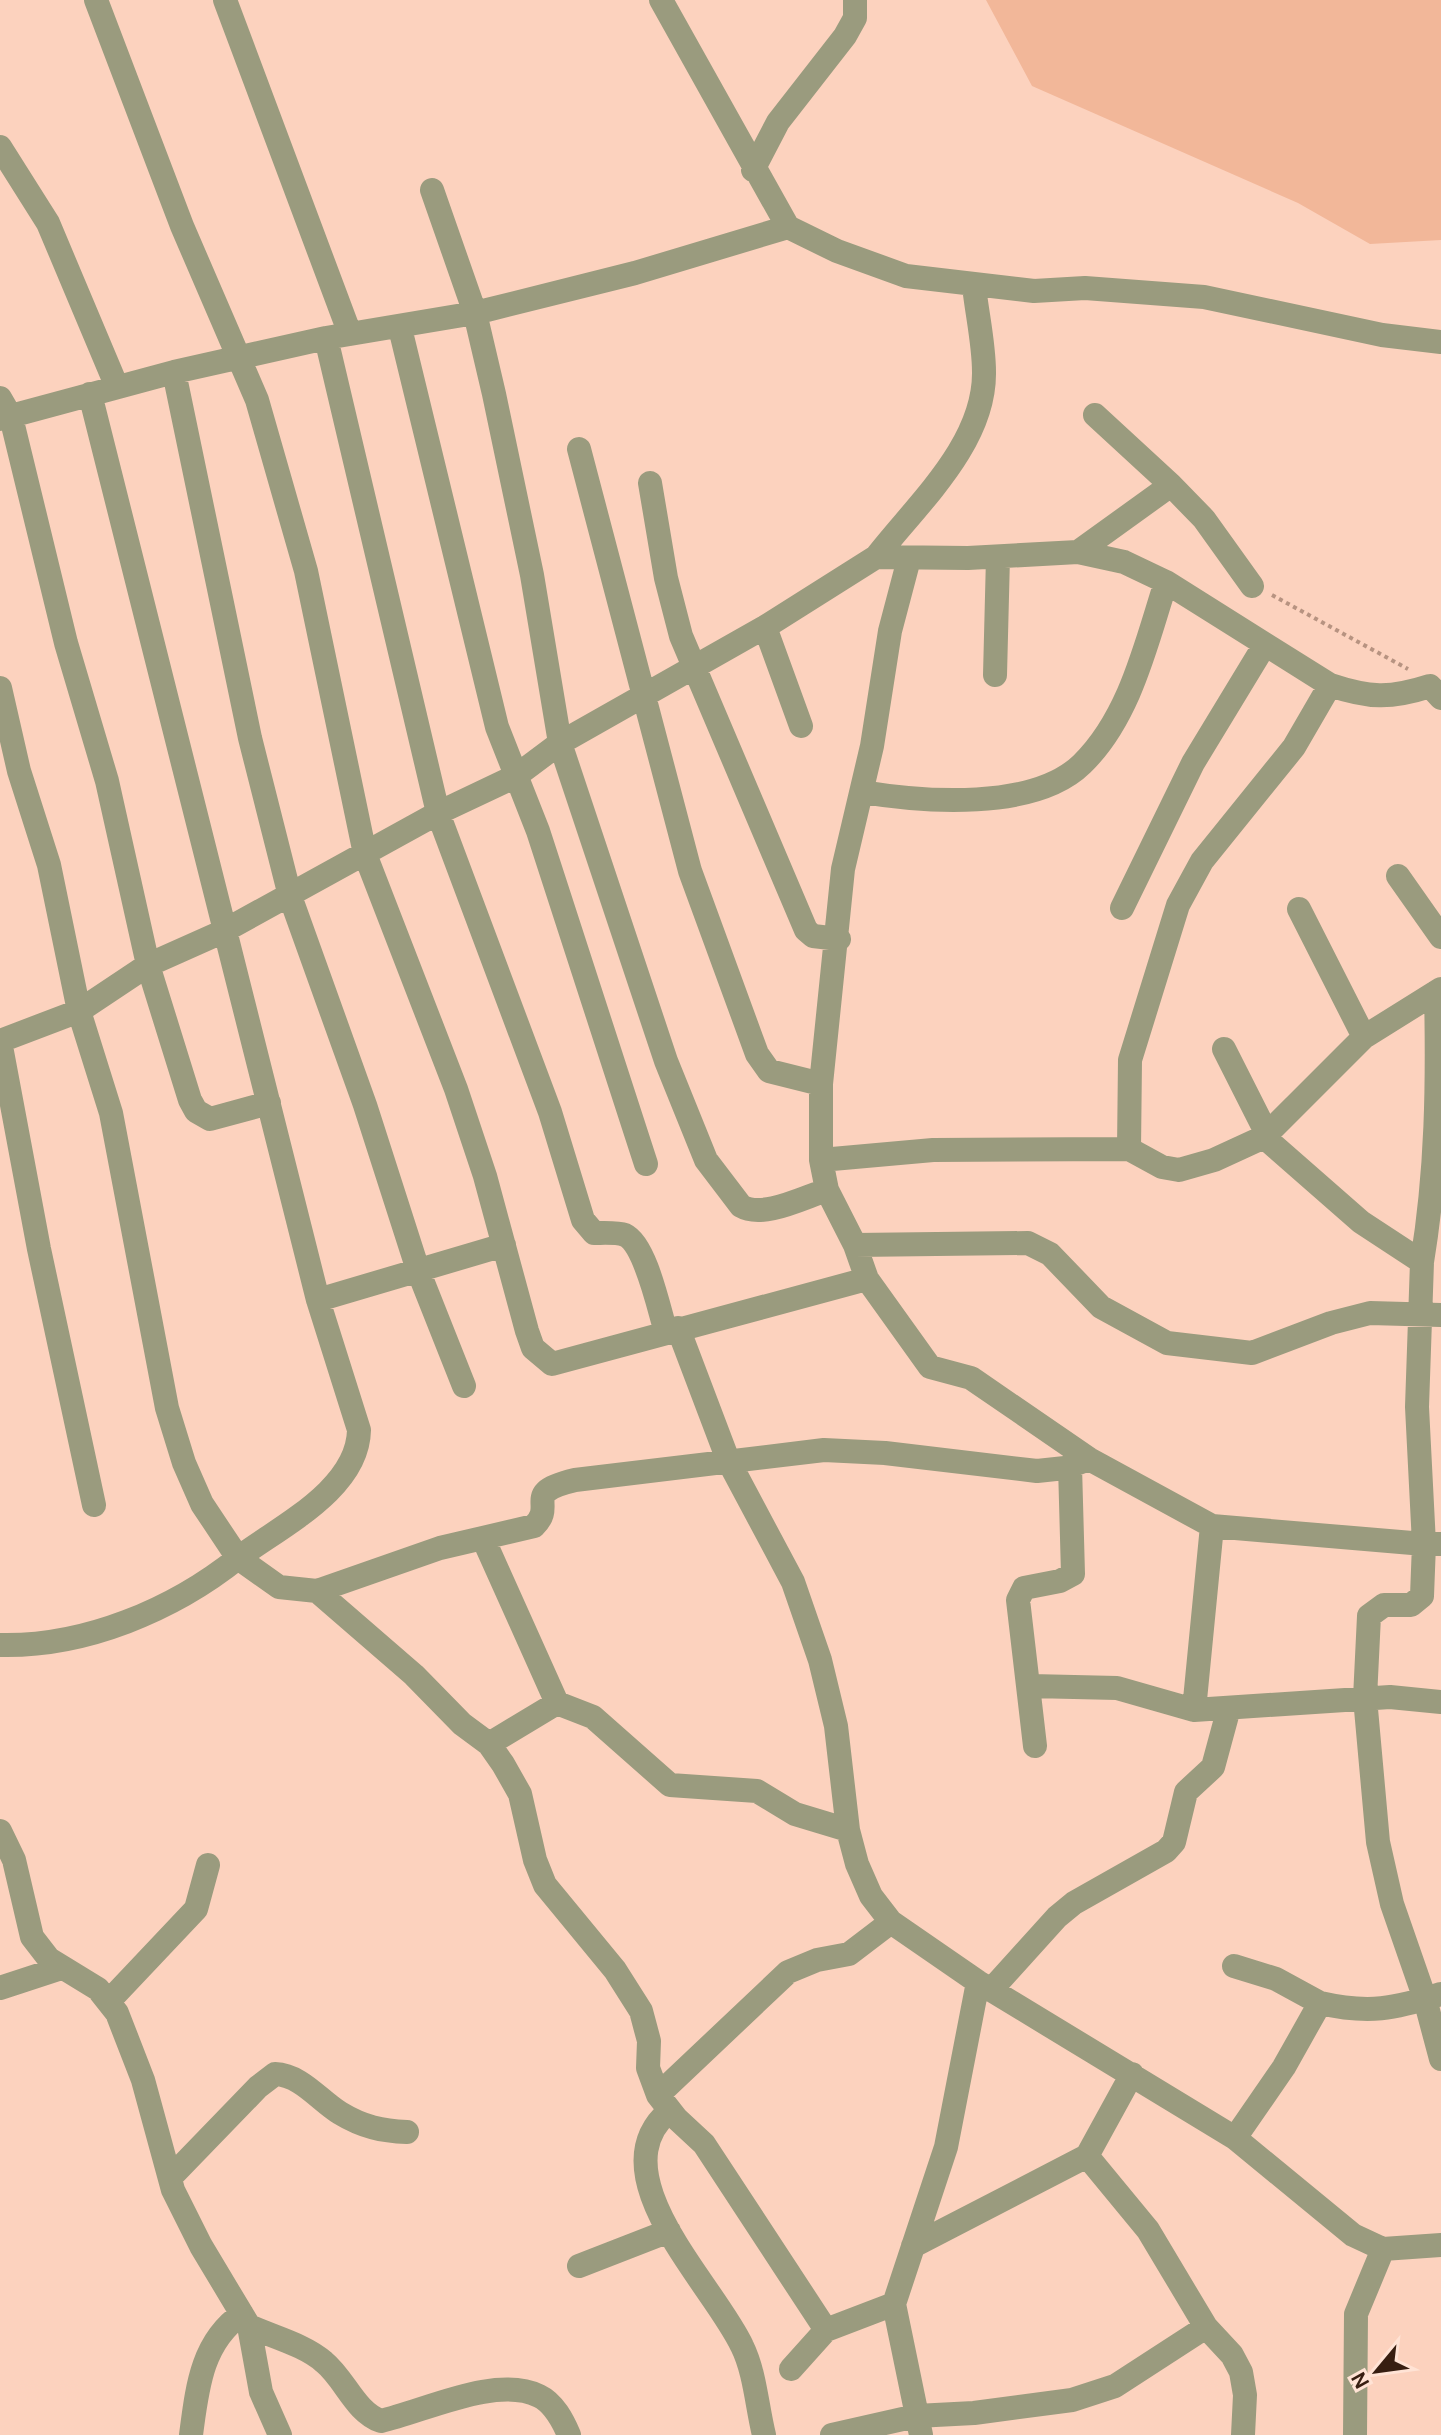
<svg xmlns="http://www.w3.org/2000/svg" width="1441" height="2435" viewBox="0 0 1441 2435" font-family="Karla,sans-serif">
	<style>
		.green { fill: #f2b799 }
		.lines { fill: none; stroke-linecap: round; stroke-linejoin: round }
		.path { stroke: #b79381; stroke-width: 4; stroke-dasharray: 4 4; stroke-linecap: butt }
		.minor { stroke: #9a9b7e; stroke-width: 24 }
	</style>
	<rect width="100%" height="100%" fill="#fcd2be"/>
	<path class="green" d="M986 0H1441V240L1370 244 1298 203 1032 86Z"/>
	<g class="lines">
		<path class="path" d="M1272 595 1408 669"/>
		<path class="minor" d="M96 0 182 226 257 400 306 571 365 854 456 1089 485 1176 527 1331 533 1348 552 1364 867 1279 855 1245 827 1190 821 1160V1084L843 869 872 746 890 631 909 559
			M225 0 350 334
			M661 0 788 227 837 251 906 276 1034 291 1085 288 1204 297 1382 335 1441 342
			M0 147 48 223 117 387
			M753 170 778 122 845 36 855 18V0
			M432 190 475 313 494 394 532 575 560 743 666 1061 706 1160 741 1206C763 1219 804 1197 827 1190
			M974 286C977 314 984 344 984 372 985 444 917 504 876 557L968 558 1078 552 1124 562 1166 582 1330 685C1369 698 1390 699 1430 686L1441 698
			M400 328 497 727 538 831 646 1164
			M326 338 438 813 550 1112 583 1220 594 1233C604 1233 617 1232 625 1235 646 1245 659 1310 666 1332
			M174 372 250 738 290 896 365 1105 418 1270 464 1386
			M0 398 11 417 66 643 107 781 148 965 190 1100 196 1111 210 1119 269 1103
			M1095 415 1171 485
			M0 419 174 372 326 338 475 313 635 273 788 227
			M579 449 690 871 757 1054 769 1071 821 1084
			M650 483 666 578 681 636 806 930 813 936 839 939
			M1078 552 1171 485 1204 519 1252 586
			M765 627 801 726
			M995 675 998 557
			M1330 685 1294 747 1202 861 1178 905 1130 1060 1129 1149 1162 1167 1179 1170 1214 1160 1264 1137 1364 1037 1441 989
			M0 688 19 771 49 865 79 1011 111 1113 167 1408 184 1463 202 1504 238 1558C281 1526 358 1489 359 1430L318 1300 90 394
			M862 792C923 802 1034 811 1082 764 1130 717 1146 644 1166 582
			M1398 876 1441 937
			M1122 908 1193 763 1264 646
			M1299 909 1364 1037
			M0 1041 79 1011 148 965 222 932 438 813 516 776 560 743 765 627 876 557
			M0 1041 39 1249 94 1505
			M1224 1049 1267 1134
			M1264 1137 1361 1222 1422 1262C1437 1171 1438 1083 1436 992
			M821 1160 933 1150 1129 1149
			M855 1245 1028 1243 1050 1254 1101 1307 1167 1343 1252 1353 1331 1323 1370 1313 1441 1315
			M1422 1262 1417 1407 1424 1544H1441
			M867 1279 930 1367 971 1378 1089 1459 1212 1526 1424 1544 1422 1596 1411 1605H1384L1369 1616 1365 1698 1378 1842 1392 1904 1425 1999 1441 2059
			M318 1300 504 1245
			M678 1328 728 1460 793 1582 820 1660 836 1726 848 1830 857 1864 871 1896 891 1922 978 1982 1235 2138 1353 2235 1383 2249 1441 2245
			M1212 1526 1194 1710 1390 1697 1441 1702
			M483 1538 557 1703
			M317 1591 414 1675 462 1724 489 1744 503 1764 520 1794 535 1860 545 1885 615 1970 641 2011 649 2041 648 2068 658 2095 676 2118 704 2144 826 2330 894 2304 921 2435
			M0 1645C85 1647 173 1610 238 1558L279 1587 317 1591 440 1548 534 1526C557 1504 520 1493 575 1480L824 1450 885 1453 1037 1471 1065 1468 1089 1459
			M1031 1686 1117 1688 1194 1710
			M489 1744 557 1703 593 1717 670 1785 757 1791 795 1814 848 1830
			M1035 1746 1018 1600 1024 1588 1060 1581 1073 1574 1070 1466
			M0 1831 14 1860 32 1937 49 1959 98 1989 117 2013 143 2080 173 2190 201 2246 249 2326 261 2392 280 2435
			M1234 1966 1276 1979 1320 2003
			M0 1988 61 1968
			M991 1990 1057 1917 1074 1903 1166 1851 1174 1842 1186 1792 1213 1767 1229 1708
			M110 2000 196 1909 208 1865
			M658 2095 788 1972 817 1960 849 1954 891 1922
			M669 2111C596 2174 714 2285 742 2346 755 2372 757 2407 764 2435
			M1235 2138 1284 2067 1320 2003C1368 2014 1395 2009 1441 1994
			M1087 2156 1148 2230 1206 2327 1232 2355 1241 2372 1245 2395 1243 2435
			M170 2178 258 2087 275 2074C301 2075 319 2100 340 2113 363 2127 382 2131 407 2132
			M913 2246 1087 2156 1132 2074
			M579 2266 669 2231
			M894 2304 946 2147 978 1982
			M249 2326C273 2337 305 2345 324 2362 345 2379 355 2412 381 2421 425 2411 496 2375 539 2396 554 2403 563 2421 569 2435
			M791 2369 826 2330
			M191 2435C197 2390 201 2342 242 2314
			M832 2435 916 2416 974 2413 1072 2400 1115 2386 1206 2327
			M1355 2435 1356 2314 1383 2249"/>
	</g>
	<g transform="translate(1377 2371) rotate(241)" stroke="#ffe3d5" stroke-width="6" paint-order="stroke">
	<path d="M0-6L14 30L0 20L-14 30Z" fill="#371e11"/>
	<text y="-12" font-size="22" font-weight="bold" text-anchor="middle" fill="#371e11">N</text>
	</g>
</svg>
